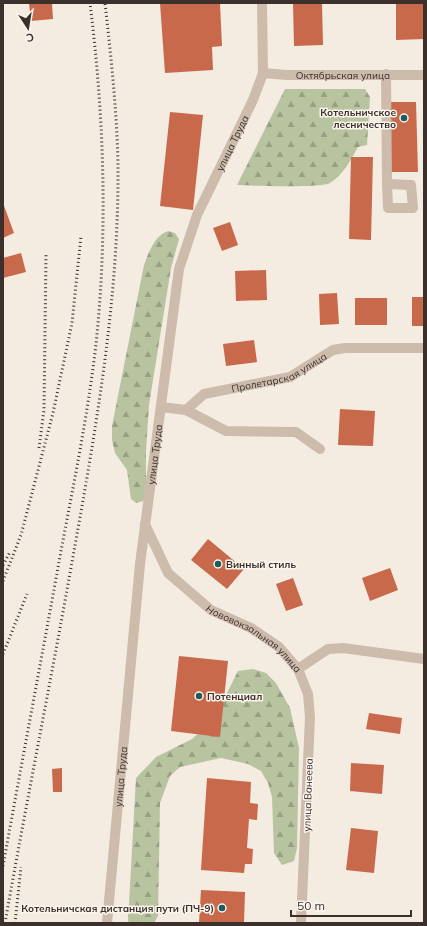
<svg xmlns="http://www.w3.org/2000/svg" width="427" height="926" viewBox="0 0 427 926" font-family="Mulish,sans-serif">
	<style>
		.forest { fill: url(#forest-firs) }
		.building { fill: #c8694b }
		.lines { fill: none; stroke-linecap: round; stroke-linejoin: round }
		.minor { stroke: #cdbbac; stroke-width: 10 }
		.rail { stroke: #3b302b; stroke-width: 3; stroke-dasharray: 1 3; stroke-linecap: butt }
		.poi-dot { fill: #1f5a5e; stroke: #fbf5ee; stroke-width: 1.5 }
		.labels { text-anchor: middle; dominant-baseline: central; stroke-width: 3; stroke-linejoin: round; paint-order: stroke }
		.street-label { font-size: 10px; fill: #3b302b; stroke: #fbf5ee }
		.poi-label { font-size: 10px; font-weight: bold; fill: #3b302b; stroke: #fbf5ee; text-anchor: end }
	</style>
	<defs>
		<pattern id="forest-firs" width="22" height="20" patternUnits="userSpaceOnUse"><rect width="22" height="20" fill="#b8c4a0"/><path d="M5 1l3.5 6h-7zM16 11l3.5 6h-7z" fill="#97a083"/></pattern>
	</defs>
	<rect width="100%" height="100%" fill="#f4ebe1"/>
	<path class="forest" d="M285 89H365L370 97 367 145 358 147C350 161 344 174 330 183 324 188 250 186 237 185Z
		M168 231 175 233 179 239 171 268 149 405 146 451V495L143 501 136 503 131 499 127 470 115 453 112 440V426L144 265C149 252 154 236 168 231Z
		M253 669 266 673 276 683 290 708 299 748 297 848 294 861 282 865 274 853 272 797 268 783 261 771 248 764 221 758 180 767 170 776 160 803 158 916 154 923H130L128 921 136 778 156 757 192 739 213 721 238 671Z"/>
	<path class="building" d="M29 3H52L53 19 31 21Z
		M160 3H220L222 46 212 47 213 70 165 73Z
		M293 3H322L323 45 294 46Z
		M396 3H424V39L396 40Z
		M389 102H416L418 172H391Z
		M170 112 203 115 193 210 160 206Z
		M351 157H373L371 240 349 239Z
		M3 203 14 233 3 238Z
		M230 222 238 245 222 251 213 228Z
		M21 253 26 272 3 278V258Z
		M266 270 267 300 236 301 235 271Z
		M337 293 339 324 320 325 319 294Z
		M412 297H424V326H412Z
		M355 298H387V325H355Z
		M254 340 257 362 226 366 223 344Z
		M340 409 375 411 373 446 338 445Z
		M208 539 244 569 227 589 191 560Z
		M390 568 398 590 370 601 362 578Z
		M293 578 303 605 286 611 276 584Z
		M179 656 228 661 220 737 171 731Z
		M369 713 402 718 400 734 366 729Z
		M351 763 384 765 382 794 350 791Z
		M62 768V792H53L52 769Z
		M207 778 251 782 250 803 258 804 257 820 249 819 247 848 253 849 252 864H245L244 873 201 870Z
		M351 828 378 831 374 873 346 870Z
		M201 890 245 892 244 923H199Z"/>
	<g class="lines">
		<g class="minor">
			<path id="s1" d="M263 73 287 75H424"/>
			<path d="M386 74 387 184 411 185 413 208H388L387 184"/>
			<path id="s2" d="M161 407 186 410 204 394 290 377 333 350 345 348H424"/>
			<path d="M186 410 226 431 296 432 320 449"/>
			<path id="s3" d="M145 524 168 573 211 610 251 628 279 647 298 669 308 694 310 717 301 923"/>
			<path d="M298 669 328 649 343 648 424 659"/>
			<path id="s4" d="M107 923 140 564 179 269 197 215 253 100 263 73 262 3"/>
		</g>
		<path class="rail" d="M39 448 44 410 46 255
			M3 565 10 552
			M3 581 21 535 53 413 72 323 81 236
			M3 654 27 594
			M3 866C22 761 42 656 61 551 74 482 88 414 96 344 108 230 104 116 90 3
			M5 923C27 799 52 675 74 551 97 423 119 296 118 166 117 111 111 57 105 3
			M15 923 21 867"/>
	</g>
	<g class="poi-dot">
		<circle cx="404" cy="118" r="4"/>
		<circle cx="218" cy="564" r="4"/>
		<circle cx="199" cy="696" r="4"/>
		<circle cx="222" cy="908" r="4"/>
	</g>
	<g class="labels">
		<g class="street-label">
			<text stroke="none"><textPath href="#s1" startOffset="80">Октябрьская улица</textPath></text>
			<text stroke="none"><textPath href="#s4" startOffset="795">улица Труда</textPath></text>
			<text stroke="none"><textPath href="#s2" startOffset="128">Пролетарская улица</textPath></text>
			<text stroke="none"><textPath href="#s4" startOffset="471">улица Труда</textPath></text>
			<text stroke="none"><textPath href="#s3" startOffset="163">Нововокзальная улица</textPath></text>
			<text stroke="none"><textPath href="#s4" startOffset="147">улица Труда</textPath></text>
			<text transform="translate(308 795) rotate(-88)">улица Ванеева</text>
		</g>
		<g class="poi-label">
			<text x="396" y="112">Котельничское<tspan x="396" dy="12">лесничество</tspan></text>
			<text x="226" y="564" text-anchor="start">Винный стиль</text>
			<text x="207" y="696" text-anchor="start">Потенциал</text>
			<text x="214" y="908">Котельничская дистанция пути (ПЧ-9)</text>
		</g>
	</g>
	<rect width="427" height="926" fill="none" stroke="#3b302b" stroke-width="8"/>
	<g transform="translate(28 28) rotate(168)" stroke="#fbf5ee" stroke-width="3" paint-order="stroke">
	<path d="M0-3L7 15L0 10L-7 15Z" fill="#3b302b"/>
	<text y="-6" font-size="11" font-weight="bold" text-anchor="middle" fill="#3b302b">С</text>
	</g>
	<path d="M291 910v6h120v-6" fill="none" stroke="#3b302b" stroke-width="2"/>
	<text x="297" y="910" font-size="12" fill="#3b302b" stroke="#fbf5ee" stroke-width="3" paint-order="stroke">50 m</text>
</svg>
